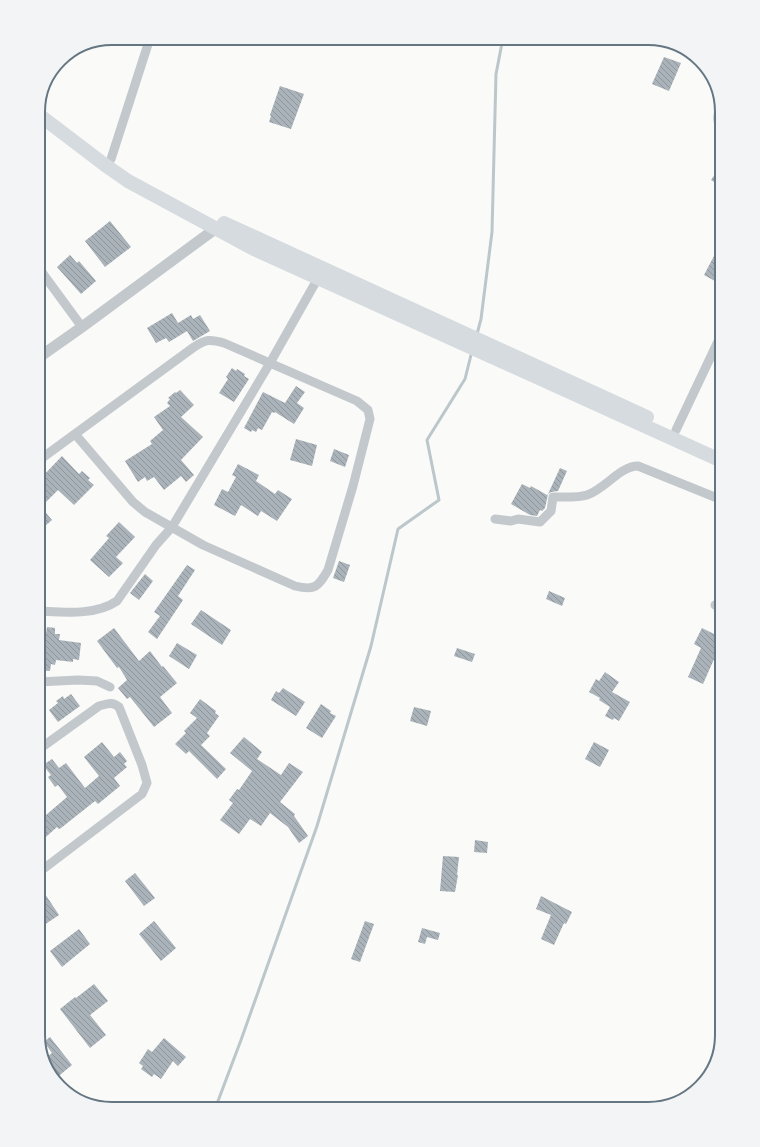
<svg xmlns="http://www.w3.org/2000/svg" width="760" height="1147" viewBox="0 0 760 1147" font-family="Arial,sans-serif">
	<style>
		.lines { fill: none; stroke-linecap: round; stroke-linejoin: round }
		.stream { stroke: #bbc7cb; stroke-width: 3 }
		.building { fill: url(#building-back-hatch) }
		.minor { stroke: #c3c8cc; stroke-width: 9 }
		.tertiary { stroke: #c3c8cc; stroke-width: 11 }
		.primary { stroke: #d6dbdf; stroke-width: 14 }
		.rim { fill: none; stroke: #657683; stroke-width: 2 }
	</style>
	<defs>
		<pattern id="building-back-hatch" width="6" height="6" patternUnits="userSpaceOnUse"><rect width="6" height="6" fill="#aab3b9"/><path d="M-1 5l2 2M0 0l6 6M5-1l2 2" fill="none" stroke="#8e969c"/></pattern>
	</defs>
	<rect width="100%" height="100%" fill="#fafaf8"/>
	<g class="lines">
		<path class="stream" d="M477 334 481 319 492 232 496 74 503 38
			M215 1109 241 1040 317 826 371 646 398 529 439 500 427 440 465 379 472 351"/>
	</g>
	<path class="building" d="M664 57 681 63 669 91 652 84Z
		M280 86 304 94 291 129 269 122 271 116 270 115Z
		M722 164V187L711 180Z
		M110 221 131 247 105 267 85 241Z
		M70 255 77 263 79 261 96 281 81 294 57 267Z
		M714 256 722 261V285L704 275Z
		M172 313 178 323 191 315 193 319 200 315 210 331 193 341 187 331 169 342 166 338 156 343 147 328Z
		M232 368 236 371 237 369 245 374 244 376 249 379 234 402 219 393 228 379 226 377Z
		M296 386 305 392 297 403 304 408 294 424 275 412 274 413 272 412 262 430 258 428 256 432 252 430 251 432 244 428 263 392 285 403Z
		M180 390 194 405 181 417 203 437 181 460 194 475 186 482 181 476 164 490 154 477 147 481 145 477 138 482 125 461 152 444 150 441 163 430 154 417 170 406 167 403 170 399 168 398 175 392 176 393Z
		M296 439 317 445 312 466 290 460Z
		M334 449 349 455 345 467 330 461Z
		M62 456 79 474 82 471 90 478 88 480 94 485 74 505 58 490 41 507 52 520 38 532V474L42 477Z
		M238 464 259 475 256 481 275 494 278 490 292 499 277 521 261 511 258 516 241 505 235 516 214 505 222 489 228 492 236 477 232 475Z
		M560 468 567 471 558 491 551 492 548 494Z
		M522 484 530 488 531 486 547 495 548 494 545 508 542 511 540 510 537 516 530 515 511 504Z
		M119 522 135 537 116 557 123 563 109 577 90 560 109 538 106 536Z
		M339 561 350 565 344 582 333 578Z
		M187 565 195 570 178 596 183 600 157 639 148 632 160 616 154 612Z
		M145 574 153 581 139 600 130 593Z
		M549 591 565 598 562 606 546 599Z
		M201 610 231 630 222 645 191 624Z
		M47 627 55 628V634H60L59 640 81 643 79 660 73 659V662L56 660 55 665 51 664 50 671 39 670 40 665H38V648L41 649 43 632 46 633Z
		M114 628 139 661 150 651 162 667 163 666 177 683 160 697 172 713 154 727 130 697 127 699 118 688 127 680 119 667 117 668 97 641Z
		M702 628 722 638V660L715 657 703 684 688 677 701 648 694 644Z
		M177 643 197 655 189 669 169 656Z
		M457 648 475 654 472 662 454 656Z
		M605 672 619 682 612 692 630 702 619 721 614 718 613 720 605 716 610 707 599 700 600 698 589 692 596 679 599 681Z
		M283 688 305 702 296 716 271 700 276 691 279 693Z
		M71 694 80 706 58 722 49 710 58 703 56 701 63 696 64 699Z
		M200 699 216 711 215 713 219 716 207 733 210 736 201 745 226 769 217 779 189 751 186 754 175 744 186 733 184 731 197 718 190 713Z
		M321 704 331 711 330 713 336 716 322 738 306 728Z
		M414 707 431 711 427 726 410 721Z
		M244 737 262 752 257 759 281 775 289 763 303 772 280 802 295 814 294 816 308 836 299 843 288 827 270 813 261 826 250 819 239 834 220 820 233 803 229 800 237 789 239 790 252 771 230 753Z
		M102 742 114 757 120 752 127 761 124 764 127 767 114 778 120 786 98 804 95 801 61 828 59 829 57 827 38 844V805L46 815 67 797 58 785 55 787 48 777 51 775 43 765 52 759 59 768 66 763 85 788 99 776 84 757Z
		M594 742 609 750 600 767 585 759Z
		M475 840 488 842 487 853 474 852Z
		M443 856 459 857 457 875H458L455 892 440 891Z
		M135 873 155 898 144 906 125 881Z
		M43 891 59 915 38 929V894Z
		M541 896 572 912 566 924 564 923 554 945 541 939 551 915 536 909Z
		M154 921 176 948 161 961 139 934Z
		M365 921 374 924 360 962 351 959Z
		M422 928 440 933 438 940 427 937 425 944 418 942Z
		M79 929 90 944 62 967 50 951Z
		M94 984 108 1001 90 1015 106 1035 90 1048 60 1009 75 997 76 998Z
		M50 1037 72 1065 55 1079 48 1072 44 1059 52 1053 44 1042Z
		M164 1038 186 1057 178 1066 173 1061 161 1079 154 1074 152 1077 141 1069 143 1066 139 1063 148 1049 152 1052Z"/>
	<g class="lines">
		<path class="minor" d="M721 107C716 116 717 122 722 131
			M111 159 150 38
			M38 267 82 327
			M676 430 722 333
			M38 461 194 347C206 339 210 339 224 343L357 401 368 410 370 419 353 486 328 570C318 587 315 591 295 586L203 545 145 512 133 502 75 434
			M495 519 511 521 518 519 540 522 551 511 553 497C562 497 578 498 587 495 605 489 620 466 638 466L722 500
			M715 605 722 608
			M38 611C63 612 95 616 117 601L156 545 172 527 270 363 318 278
			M38 682 78 680 97 681 110 687
			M38 873 142 794 147 783 142 765 119 707C112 701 107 704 99 706L38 750"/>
		<path class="tertiary" d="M38 358 82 327 215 229"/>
		<path class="primary" d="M38 114 105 165 128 181 254 249 722 461
			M224 223 647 417"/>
	</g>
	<path d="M0 0H760V1147H0ZM112 45H648A67 67 0 0 1 715 112V1035A67 67 0 0 1 648 1102H112A67 67 0 0 1 45 1035V112A67 67 0 0 1 112 45Z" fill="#f3f4f5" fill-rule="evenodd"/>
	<path class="rim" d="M112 45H648A67 67 0 0 1 715 112V1035A67 67 0 0 1 648 1102H112A67 67 0 0 1 45 1035V112A67 67 0 0 1 112 45Z"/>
</svg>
